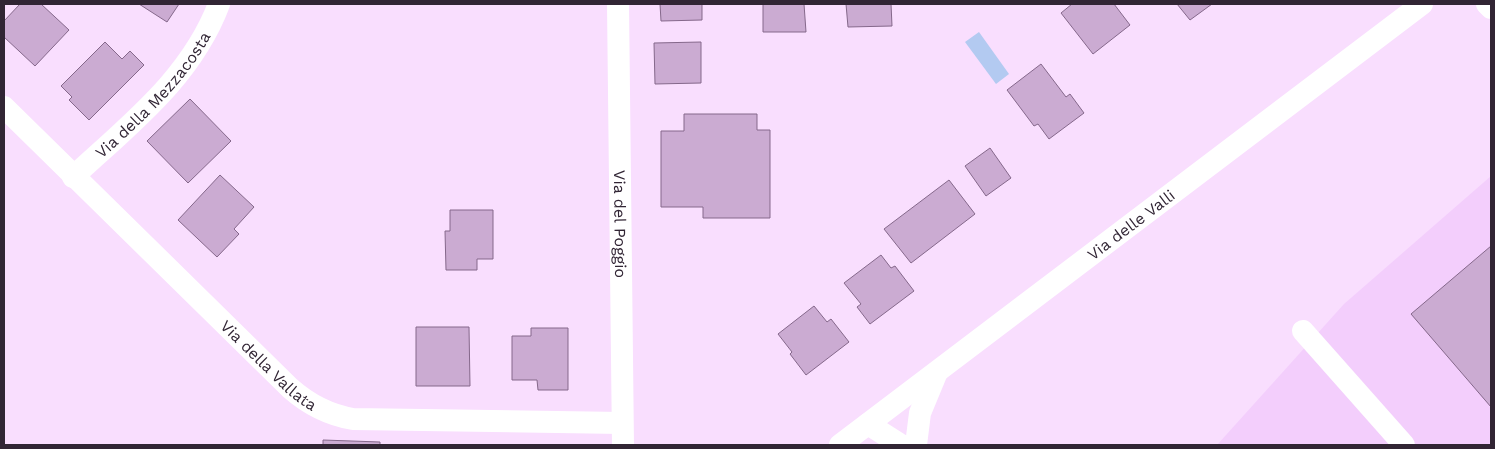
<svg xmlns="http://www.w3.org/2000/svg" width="1495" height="449" viewBox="0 0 1495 449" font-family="'Work Sans',sans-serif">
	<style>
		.built { fill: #f3cefc }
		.water { fill: #b3caf1 }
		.building { fill: #cbabd2; stroke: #85688b }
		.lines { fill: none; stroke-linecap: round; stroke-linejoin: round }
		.street { stroke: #fff; stroke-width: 22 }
		.labels { text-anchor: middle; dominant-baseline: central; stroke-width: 4; stroke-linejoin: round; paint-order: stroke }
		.street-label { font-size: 16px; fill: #312534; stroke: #fff }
	</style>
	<rect width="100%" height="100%" fill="#f9defe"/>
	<path class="built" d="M1491 176V445H1217L1344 304Z"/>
	<path class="water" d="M979 32 1009 74 996 84 965 42Z"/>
	<path class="building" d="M20 4H41L69 30 35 66 4 37V21Z
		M139 4H179L167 22Z
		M660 4H702V20L661 21Z
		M763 4H804L806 32H763Z
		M846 4H891L892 26 848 27Z
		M1072 4H1114L1130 25 1093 54 1061 13Z
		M1177 4H1212L1190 20Z
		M105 42 122 59 130 51 144 65 89 120 69 100 72 97 61 86Z
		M701 42V83L655 84 654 43Z
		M1041 64 1066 97 1070 94 1084 113 1049 139 1038 124 1034 126 1007 90Z
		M190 99 231 141 188 183 147 141Z
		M684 114H757V130H770V218H703V207H661V131H684Z
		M990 148 1011 178 986 196 965 166Z
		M220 175 254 207 234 229 239 234 217 257 178 220Z
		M949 180 975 214 911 263 884 229Z
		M450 210H493V259H477V270H446L445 231H450Z
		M1491 246V407L1411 314Z
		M881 255 891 268 895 266 914 291 870 324 857 307 861 304 844 283Z
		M814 306 827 322 831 319 849 342 806 375 790 354 792 352 778 334Z
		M416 327H469L470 386H416Z
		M531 328H568V390H538L537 380H512V336H531Z
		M323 440 380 442V445H323Z"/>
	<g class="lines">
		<g class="street">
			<path id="s1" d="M618 4 623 445"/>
			<path d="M1487 4 1491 8"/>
			<path id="s2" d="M4 107 290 388C308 404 329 415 353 419L622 423"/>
			<path id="s3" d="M73 177C130 124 191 78 219 4"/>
			<path d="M1303 331 1404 445"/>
			<path d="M868 424 901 445"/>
			<path id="s4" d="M840 445 1422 4"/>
			<path d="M916 445 920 413 937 372"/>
		</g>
	</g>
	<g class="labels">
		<g class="street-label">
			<text stroke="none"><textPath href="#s3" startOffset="115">Via della Mezzacosta</textPath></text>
			<text stroke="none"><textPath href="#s1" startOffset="220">Via del Poggio</textPath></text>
			<text stroke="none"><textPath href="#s4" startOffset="365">Via delle Valli</textPath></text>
			<text stroke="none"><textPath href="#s2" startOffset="370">Via della Vallata</textPath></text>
		</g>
	</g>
	<rect width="1495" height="449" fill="none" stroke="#312534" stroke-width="10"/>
</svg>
